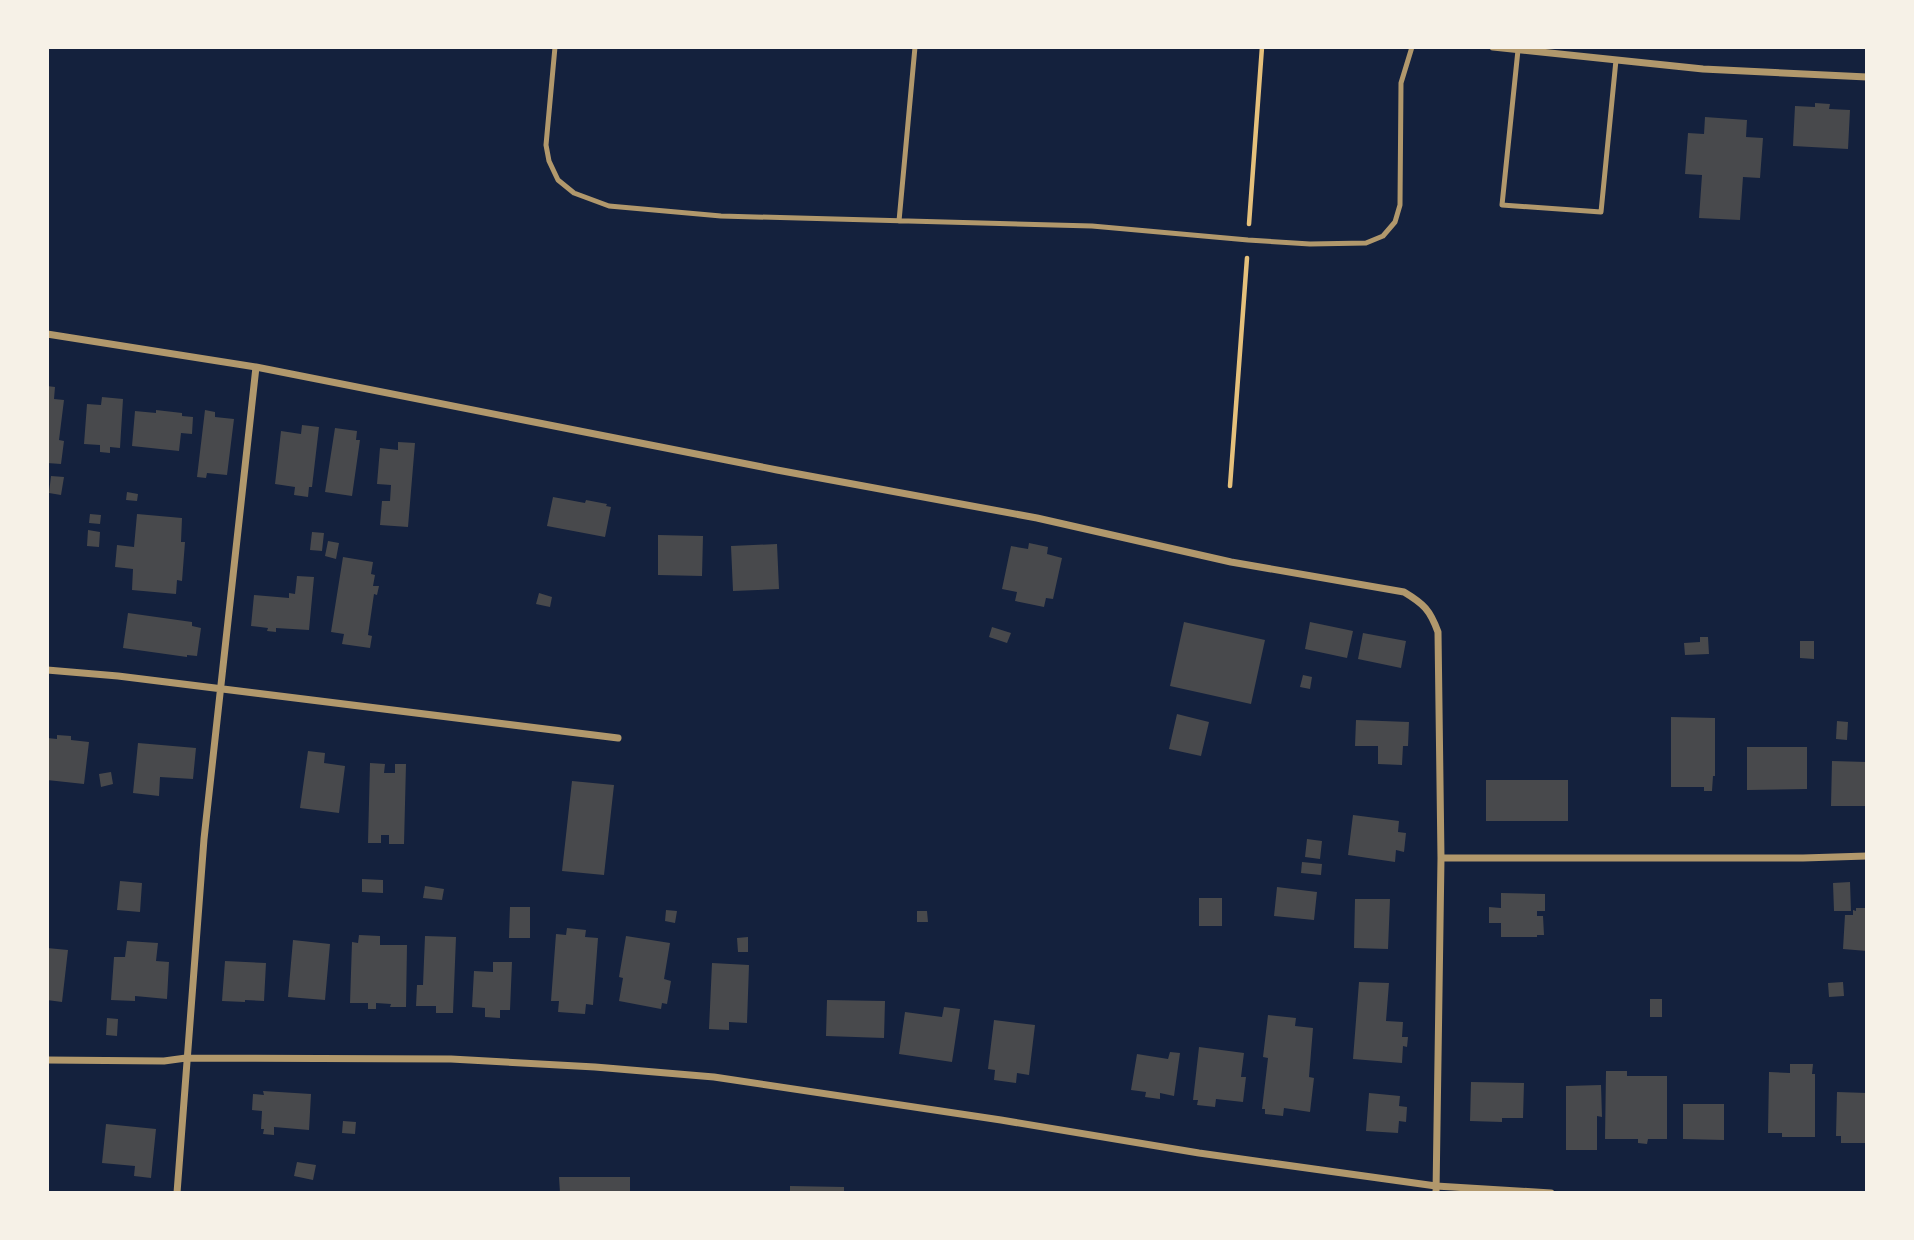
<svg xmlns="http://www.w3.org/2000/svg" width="1914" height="1240" viewBox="0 0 1914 1240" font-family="Commissioner,sans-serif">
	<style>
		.building { fill: #48494c }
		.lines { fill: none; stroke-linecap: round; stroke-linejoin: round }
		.path { stroke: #e5c07b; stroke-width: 4.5 }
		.service { stroke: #b1986c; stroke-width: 5 }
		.minor { stroke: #b1986c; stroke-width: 7 }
	</style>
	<rect width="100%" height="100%" fill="#14213d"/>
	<path class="building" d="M1815 103 1830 104 1829 109 1850 110 1848 149 1793 146 1795 106 1815 107Z
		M1705 117 1747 120 1746 137 1763 138 1760 178 1743 177 1740 220 1699 218 1702 175 1685 174 1688 133 1704 134Z
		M47 386 55 387 54 399 64 400 59 440 64 441 61 464 47 463Z
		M102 397 123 399 120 448 110 447V453L100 452V445L84 444 87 404 101 405Z
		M156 410 182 413V416L193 417 192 434 181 433 179 451 132 446 135 411 156 413Z
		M205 410 215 412V417L234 419 227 475 207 473 206 478 197 477Z
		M302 425 319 427 312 487H309L308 497 294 495 295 487 275 484 281 431 301 434Z
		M335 428 357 431 356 440H360L352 496 325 492Z
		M398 442 415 443 408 527 380 525 382 501H390L391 485 377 484 380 448 398 450Z
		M51 476 64 477 61 495 49 493Z
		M127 492 138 494 137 501 126 500Z
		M553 497 585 503 586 500 607 504 606 506 611 507 605 537 547 526Z
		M90 514 101 515 100 524 89 523Z
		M137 514 182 518 181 542H185L182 581 177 580 176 594 132 590 133 569 115 567 117 545 134 547Z
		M88 530 100 532 99 547 87 546Z
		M312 532 324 533 322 551 310 550Z
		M658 535 703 536 702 576 658 575Z
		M328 541 339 543 336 559 325 556Z
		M1029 543 1048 547 1047 554 1062 558 1053 599 1046 598 1044 607 1015 601 1017 592 1002 589 1011 546 1028 549Z
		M777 544 779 589 733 591 731 546Z
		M343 557 373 562 371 574 375 575 373 586H379L377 595 374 594 368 635 372 636 370 648 342 644 344 634 331 632Z
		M297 576 314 577 309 630 276 628V632L267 631 268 628 251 626 254 595 289 598V593L295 594Z
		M539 593 552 597 550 607 536 604Z
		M128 613 192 622V626L201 628 197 656 187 655V657L123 648Z
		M1184 622 1265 640 1251 704 1170 686Z
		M1310 622 1353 631 1347 658 1305 649Z
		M992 627 1011 633 1007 643 989 637Z
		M1363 633 1406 641 1401 668 1358 659Z
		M1700 637H1708L1709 654 1685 655 1684 643 1700 642Z
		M1800 641H1814V659L1800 658Z
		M1303 675 1312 677 1310 689 1300 687Z
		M1177 714 1209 722 1201 756 1169 749Z
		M1671 717 1715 718V776H1713L1712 791H1704V787H1671Z
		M1356 720 1409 722 1408 746H1403L1402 765 1378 764V746H1355Z
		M1837 721 1848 722 1847 740 1836 739Z
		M57 735 71 736V740L89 742 84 784 47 780V738L57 739Z
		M138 743 196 748 193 779 160 777 159 796 133 793Z
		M1747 747H1807V789L1747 790Z
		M308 751 325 753 324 763 345 766 339 813 300 808Z
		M1832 761 1867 762V806H1831Z
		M370 763 385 764 384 773H395V764H406L404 844H389V835H381V843H368Z
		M111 772 113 784 101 787 99 774Z
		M1486 780H1568V821H1486Z
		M572 781 614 785 604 875 562 871Z
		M1353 815 1399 821 1398 832 1406 833 1404 852 1396 850 1395 862 1348 855Z
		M1307 839 1322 841 1320 859 1305 857Z
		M1302 862 1322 864 1321 875 1301 873Z
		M362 879 383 880V893L362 892Z
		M120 881 142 883 140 912 117 910Z
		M1850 882 1851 911H1834L1833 883Z
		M425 886 444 889 442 900 423 898Z
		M1277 887 1317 892 1314 920 1274 916Z
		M1501 893 1545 894V911H1537V916H1543L1544 935H1537V937H1501V923H1489V907L1501 908Z
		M1199 898H1222V926H1199Z
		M1355 899H1390L1388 949 1354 948Z
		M510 907H530V938H509Z
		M1856 908H1866L1867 911V951L1843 949 1845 915H1853V910L1856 911Z
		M666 910 677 911 675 923 665 921Z
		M917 911H927L928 922H917Z
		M567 928 586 930 585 937 598 938 593 1005 586 1004 585 1014 558 1012 559 1001H551L556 934 566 935Z
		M359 935 380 936V945H407L406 1007H390L391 1004 376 1003V1009H368V1003H350L352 942 358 943Z
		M425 936 456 937 453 1013H436V1006H416L417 985H423Z
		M626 936 670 943 664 979 671 981 667 1004 662 1003 661 1009 619 1001 623 978 619 977Z
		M748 937V952H738L737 938Z
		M293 940 330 944 325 1000 288 997Z
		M127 941 158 943 156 961 169 962 167 999 135 996V1001L111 1000 114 957H125Z
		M47 948 68 950 62 1002 47 1000Z
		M225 961 266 963 264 1001 245 1000V1002L222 1001Z
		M493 962H512L510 1010H500V1018L485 1017V1008L472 1007 474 971 493 972Z
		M712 963 749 965 747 1023 729 1022V1030L709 1029Z
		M1359 982 1389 983 1386 1021 1403 1022 1402 1037H1408L1407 1047 1403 1046 1402 1063 1353 1059Z
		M1843 982 1844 996 1829 997 1828 983Z
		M1650 999H1662V1017H1650Z
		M827 1000 885 1001 884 1038 826 1036Z
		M944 1007 960 1009 952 1062 899 1054 905 1012 942 1017Z
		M1268 1015 1296 1018 1295 1026 1313 1028 1309 1077 1314 1078 1310 1112 1284 1108 1283 1116 1265 1114V1109H1262L1268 1058 1263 1057Z
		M107 1018 118 1019 117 1036 106 1035Z
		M994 1020 1035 1025 1029 1075 1017 1073 1016 1083 994 1080 995 1070 988 1069Z
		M1199 1047 1244 1053 1241 1077H1246L1243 1102 1216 1099 1215 1107 1197 1105 1198 1100H1193Z
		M1170 1052 1180 1053 1174 1096 1160 1093V1099L1145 1097 1146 1092 1131 1090 1137 1054 1168 1059Z
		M1790 1064H1813L1812 1074H1815V1137H1782V1133H1768L1769 1072 1790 1073Z
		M1606 1071H1627V1076H1667V1139H1648L1647 1144 1638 1143V1139H1605Z
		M1471 1082 1524 1083 1523 1118H1502V1122L1470 1121Z
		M1601 1085 1602 1117 1597 1116V1150H1566V1086Z
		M263 1091 311 1094 309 1130 274 1127V1135L263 1134 264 1129H261L262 1111 252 1110 253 1094 264 1095Z
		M1837 1092 1867 1093V1143H1841V1136H1836Z
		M1369 1093 1400 1096 1399 1106 1407 1107 1406 1122 1399 1121 1398 1133 1366 1131Z
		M1683 1104H1724V1140L1683 1139Z
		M343 1121 356 1122 355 1134 342 1133Z
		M106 1124 156 1129 151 1178 134 1176 135 1166 102 1163Z
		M297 1162 316 1165 313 1180 294 1176Z
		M559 1177H630V1193H560Z
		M790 1186 844 1187V1193H790Z"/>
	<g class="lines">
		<path class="path" d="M1249 224 1262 47
			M1230 486 1247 258"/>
		<path class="service" d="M555 47 546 145 549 161 558 180 574 193 609 206 721 216 1092 226 1248 240 1310 244 1366 243 1383 236 1395 222 1400 205 1401 83 1412 47
			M1518 50 1502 205 1601 212 1616 60
			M899 221 915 47"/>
		<path class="minor" d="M1493 47 1703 69 1867 77
			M47 334 256 367 777 470 1037 518 1231 562 1404 592C1424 604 1430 610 1438 632L1441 858 1436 1193
			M47 670 118 676 618 738
			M1441 858H1803L1867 856
			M47 1060 164 1061 186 1058 451 1059 595 1067 714 1077 1001 1120 1199 1153 1436 1186 1551 1193
			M177 1193 204 839 256 367"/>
	</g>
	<rect width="1914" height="1240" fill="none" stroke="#f6f1e7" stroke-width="98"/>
</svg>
